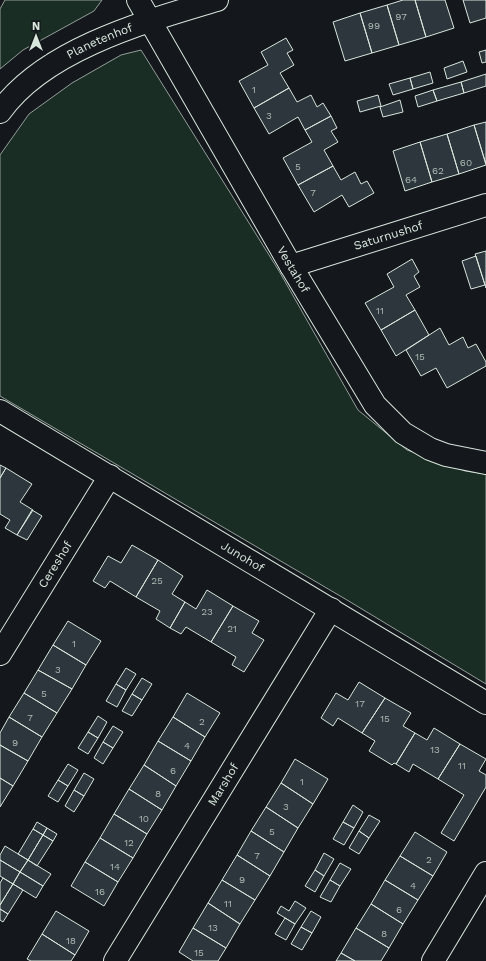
<svg xmlns="http://www.w3.org/2000/svg" width="486" height="961" viewBox="0 0 486 961" font-family="'Work Sans',sans-serif">
	<style>
		.green { fill: #1a2d24; stroke: #939e99 }
		.building { fill: #2c363c; stroke: #d8e6dc }
		.lines { fill: none; stroke-linecap: round; stroke-linejoin: round }
		.minor-casing { stroke: #d8e6dc; stroke-width: 24 }
		.tertiary-casing { stroke: #d8e6dc; stroke-width: 24 }
		.minor { stroke: #14181c; stroke-width: 22 }
		.tertiary { stroke: #14181c; stroke-width: 22 }
		.labels { text-anchor: middle; dominant-baseline: central; stroke-width: 3; stroke-linejoin: round; paint-order: stroke }
		.number-label { font-size: 10px; fill: #adbab4 }
		.street-label { font-size: 12px; fill: #d8e6dc; stroke: #14181c }
	</style>
	<rect width="100%" height="100%" fill="#14181c"/>
	<path class="green" d="M5 0H102L94 11 23 50 0 69V9Z
		M141 50 279 271 358 410 407 450 465 471 486 474V684L347 600 0 396V155L29 114 72 83 121 55Z"/>
	<path class="building" d="M403 0H415L426 37 399 45 387 5Z
		M415 0H445L454 28 426 37Z
		M463 0H486V18L470 23Z
		M387 5 399 45 372 53 360 13Z
		M360 13 372 53 345 61 333 22Z
		M286 38 293 50 287 53 294 65 280 73 289 88 254 108 239 81 268 65 261 52Z
		M486 50V62L482 63 479 52Z
		M463 61 467 72 447 79 444 68Z
		M430 72 433 83 413 89 410 78Z
		M486 74V86L464 93 461 82Z
		M410 78 413 89 393 95 389 84Z
		M461 82 464 93 437 101 433 90Z
		M289 88 297 102 311 95 317 107 323 103 331 116 305 130 298 117 269 134 254 108Z
		M433 90 437 101 418 107 415 96Z
		M378 95 381 106 360 112 357 101Z
		M400 100 403 112 383 117 380 107Z
		M331 116 337 128 331 131 338 142 324 150 333 166 298 185 283 158 312 142 305 130Z
		M486 122V164L474 125Z
		M474 125 486 165 459 174 447 134Z
		M447 134 459 174 432 182 420 142Z
		M420 142 432 182 405 191 393 151Z
		M333 166 341 180 355 172 361 184 367 181 374 193 349 207 342 195 314 212 298 185Z
		M486 251V288L475 254Z
		M476 256 485 285 471 289 462 261Z
		M412 259 419 272 414 276 420 287 406 295 415 310 381 330 365 303 394 287 387 274Z
		M415 310 429 335 396 356 381 330Z
		M440 328 449 345 463 337 468 348 476 344 486 362V366L447 388 436 368 421 376 406 350Z
		M0 465 6 468 0 478Z
		M6 468 32 484 20 502 33 510 17 535 5 528 10 520 0 514V478Z
		M32 510 42 516 27 540 17 535Z
		M132 545 158 560 136 597 110 581 105 588 93 581 108 556 121 563Z
		M158 560 183 576 172 594 185 602 170 628 156 619 160 611 136 597Z
		M207 590 233 606 211 642 186 627 181 634 170 628 185 602 196 609Z
		M233 606 259 621 252 633 264 640 244 672 232 665 236 657 211 642Z
		M68 621 101 641 86 665 53 645Z
		M53 645 86 665 72 689 38 670Z
		M126 668 136 674 126 690 116 684Z
		M38 670 72 689 57 713 24 693Z
		M142 678 152 684 142 700 132 694Z
		M359 682 385 698 362 733 338 718 333 726 321 718 336 693 348 700Z
		M116 684 126 690 117 707 106 701Z
		M24 693 57 713 42 737 9 717Z
		M187 693 220 713 205 737 173 717Z
		M132 694 142 700 132 716 122 711Z
		M385 698 411 713 403 726 415 733 396 764 394 763 392 765 369 751 375 741 362 733Z
		M98 716 107 722 98 738 88 732Z
		M9 717 42 737 28 761 0 745V733Z
		M173 717 205 737 191 761 158 741Z
		M113 726 123 732 113 748 103 742Z
		M434 728 460 744 438 779 413 764 409 772 396 764 415 733 427 740Z
		M88 732 98 738 88 754 78 748Z
		M158 741 191 761 176 786 144 765Z
		M103 742 113 748 103 764 94 758Z
		M460 744 486 759 479 771 486 775V787L454 841 441 833 464 795 438 779Z
		M0 745 28 761 13 786 0 778Z
		M295 759 328 779 313 804 281 783Z
		M68 764 78 770 68 786 58 780Z
		M144 765 176 786 162 810 129 789Z
		M84 773 94 779 84 796 74 790Z
		M0 778 13 786 0 807Z
		M58 780 68 786 58 802 48 796Z
		M281 783 313 804 298 828 266 807Z
		M129 789 162 810 147 834 114 814Z
		M74 790 84 796 74 812 65 806Z
		M353 805 363 812 354 828 343 822Z
		M266 807 298 828 284 852 251 831Z
		M114 814 147 834 133 858 100 838Z
		M369 815 380 821 369 838 359 831Z
		M37 822 47 828 43 835 33 829Z
		M343 822 354 828 344 845 333 839Z
		M47 828 57 834 53 841 43 835Z
		M33 829 43 835 28 860 18 854Z
		M251 831 284 852 270 876 237 855Z
		M359 831 369 838 359 854 349 848Z
		M415 832 447 852 433 876 400 856Z
		M43 835 53 841 37 866 28 860Z
		M100 838 133 858 118 882 85 862Z
		M5 846 28 860 20 872 0 860V855Z
		M324 853 334 859 324 876 315 870Z
		M237 855 270 876 255 900 222 880Z
		M400 856 433 876 418 900 385 880Z
		M0 860 20 872 13 884 0 876Z
		M28 860 51 874 43 886 20 872Z
		M85 862 118 882 104 906 71 886Z
		M340 863 351 869 340 886 330 880Z
		M315 870 324 876 315 892 305 886Z
		M20 872 43 886 36 898 13 884Z
		M3 878 13 884 0 905V883Z
		M222 880 255 900 240 924 208 903Z
		M330 880 340 886 331 902 320 897Z
		M385 880 418 900 403 924 371 904Z
		M13 884 23 890 8 914 0 909V905Z
		M295 901 306 908 295 924 277 913 281 906 289 911Z
		M208 903 240 924 226 948 193 928Z
		M371 904 403 924 389 948 356 928Z
		M0 909 8 914 3 922 0 920Z
		M56 911 89 931 75 955 42 934Z
		M311 911 321 917 312 933 301 927Z
		M285 918 295 924 286 940 275 934Z
		M301 927 312 933 302 950 291 944Z
		M193 928 226 948 218 961H193L179 952Z
		M356 928 389 948 381 961H355L341 953Z
		M42 934 75 955 71 961H31L27 959Z
		M341 953 355 961H336Z"/>
	<g class="lines">
		<defs>
			<g id="minor">
				<path id="s1" d="M138 0 291 266 375 405 403 433 430 449 446 455 486 463"/>
				<path id="s2" d="M291 266 486 205"/>
				<path id="s3" d="M0 411 486 703"/>
				<path id="s4" d="M0 654 110 476"/>
				<path id="s5" d="M115 961 331 609"/>
				<path d="M433 961 486 873"/>
			</g>
			<g id="tertiary">
				<path id="s6" d="M0 112C44 49 147 21 217 0"/>
			</g>
		</defs>
		<use href="#minor" class="minor-casing"/>
		<use href="#tertiary" class="tertiary-casing"/>
		<use href="#minor" class="minor"/>
		<use href="#tertiary" class="tertiary"/>
	</g>
	<g class="labels">
		<g class="number-label">
			<text x="401" y="16">97</text>
			<text x="374" y="25">99</text>
			<text x="254" y="89">1</text>
			<text x="269" y="115">3</text>
			<text x="466" y="162">60</text>
			<text x="298" y="166">5</text>
			<text x="438" y="170">62</text>
			<text x="411" y="179">64</text>
			<text x="313" y="192">7</text>
			<text x="380" y="310">11</text>
			<text x="420" y="356">15</text>
			<text x="157" y="580">25</text>
			<text x="207" y="611">23</text>
			<text x="232" y="628">21</text>
			<text x="74" y="643">1</text>
			<text x="58" y="669">3</text>
			<text x="44" y="693">5</text>
			<text x="360" y="703">17</text>
			<text x="30" y="717">7</text>
			<text x="385" y="718">15</text>
			<text x="202" y="721">2</text>
			<text x="15" y="742">9</text>
			<text x="187" y="745">4</text>
			<text x="435" y="749">13</text>
			<text x="462" y="765">11</text>
			<text x="173" y="770">6</text>
			<text x="302" y="781">1</text>
			<text x="158" y="793">8</text>
			<text x="286" y="806">3</text>
			<text x="144" y="818">10</text>
			<text x="272" y="831">5</text>
			<text x="129" y="842">12</text>
			<text x="257" y="855">7</text>
			<text x="429" y="859">2</text>
			<text x="115" y="866">14</text>
			<text x="242" y="879">9</text>
			<text x="413" y="885">4</text>
			<text x="100" y="891">16</text>
			<text x="228" y="903">11</text>
			<text x="399" y="909">6</text>
			<text x="213" y="927">13</text>
			<text x="384" y="933">8</text>
			<text x="71" y="940">18</text>
			<text x="199" y="952">15</text>
		</g>
		<g class="street-label">
			<text stroke="none"><textPath href="#s6" startOffset="124">Planetenhof</textPath></text>
			<text stroke="none"><textPath href="#s2" startOffset="102">Saturnushof</textPath></text>
			<text stroke="none"><textPath href="#s1" startOffset="311">Vestahof</textPath></text>
			<text stroke="none"><textPath href="#s3" startOffset="283">Junohof</textPath></text>
			<text stroke="none"><textPath href="#s4" startOffset="105">Cereshof</textPath></text>
			<text stroke="none"><textPath href="#s5" startOffset="207">Marshof</textPath></text>
		</g>
	</g>
	<g transform="translate(36 36)" stroke="#14181c" stroke-width="3" paint-order="stroke">
	<path d="M0-3L7 15L0 10L-7 15Z" fill="#d8e6dc"/>
	<text y="-6" font-size="11" font-weight="bold" text-anchor="middle" fill="#d8e6dc">N</text>
	</g>
</svg>
